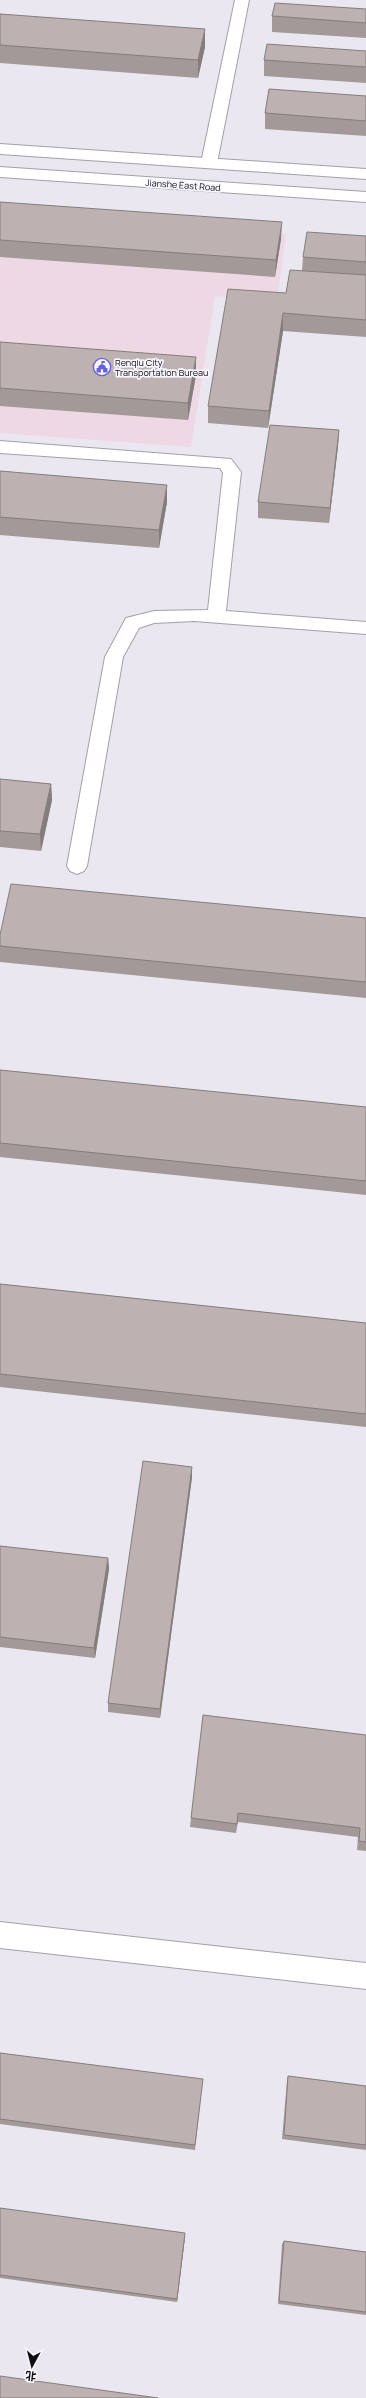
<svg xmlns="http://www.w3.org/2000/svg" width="366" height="2398" viewBox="0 0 366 2398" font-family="Manrope,'Noto Sans SC',sans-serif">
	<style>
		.commercial { fill: #eed8e4 }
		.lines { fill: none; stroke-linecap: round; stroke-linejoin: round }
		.service-casing { stroke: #a2a0a8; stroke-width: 2 }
		.minor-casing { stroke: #a2a0a8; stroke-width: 2 }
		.primary-casing { stroke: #a2a0a8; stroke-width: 2 }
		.service { fill: #fff; fill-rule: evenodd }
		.minor { fill: #fff; fill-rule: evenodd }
		.primary { fill: #fff; fill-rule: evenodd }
		.wall { fill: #a39998 }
		.shaded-wall { fill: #847d7c }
		.building { fill: #bdb2b1; stroke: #847d7c }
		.labels { text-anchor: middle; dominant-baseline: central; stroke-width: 3.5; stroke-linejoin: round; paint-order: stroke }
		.far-street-label { font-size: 9px; fill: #0e0d10; stroke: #f7f5fd }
		.far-poi-label { font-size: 9px; fill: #0e0d10; stroke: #f7f5fd; text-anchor: start }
	</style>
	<rect width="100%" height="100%" fill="#eae7f0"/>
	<path class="commercial" d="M0 214 286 234 277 301 215 296 191 447 0 433Z"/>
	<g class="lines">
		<defs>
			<path id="service" d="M235 0H249L217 163 209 168 201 163Z
				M0 441 231 459 241 472 226 611 366 622V634L194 621 154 623 139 628 123 657 87 866 84 871 77 874 70 871 67 866 105 657 126 618 154 611 208 610 223 473 220 468 0 453Z"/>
			<path id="minor" d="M0 1922 366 1963V1989L0 1948Z"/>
			<path id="primary" d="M0 144 366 169V179L0 154Z
				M0 167 366 192V202L0 177Z"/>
		</defs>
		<use href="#service" class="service-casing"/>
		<use href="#minor" class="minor-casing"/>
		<use href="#primary" class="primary-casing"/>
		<use href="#service" class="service"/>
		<use href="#minor" class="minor"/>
		<use href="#primary" class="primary"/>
	</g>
	<path class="wall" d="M366 9V38L272 32V16Z
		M0 14 205 47 198 78 0 63Z
		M366 51V83L264 76V60Z
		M366 96V136L265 129V113Z
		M0 202 281 239 275 277 0 257Z
		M366 236V337L283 331 268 428 208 423V406L302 271 303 257Z
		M0 342 196 375 188 420 0 406Z
		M339 430 338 446 329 523 258 518V502Z
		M0 471 167 502 159 548 0 535Z
		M0 779 51 784 52 800 41 851 0 847Z
		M366 918V998L0 962V935Z
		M0 1070 366 1107V1195L0 1157Z
		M0 1284 366 1323V1427L0 1387Z
		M192 1467V1477L160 1718 108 1712V1703Z
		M0 1546 108 1558 109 1569 95 1658 0 1647Z
		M366 1735V1851L357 1850 358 1837 238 1822 236 1833 190 1827 191 1818Z
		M0 2053 202 2085 195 2150 0 2124Z
		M288 2076 366 2086V2150L282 2139 287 2081Z
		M0 2208 185 2237 177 2302 0 2278Z
		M284 2241 366 2252V2315L278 2304 282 2244Z"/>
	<path class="shaded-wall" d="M205 29V47L198 78V60Z
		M282 222 281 239 275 277 276 260Z
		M283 313V331L268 428 269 411Z
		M196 357V375L188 420V403Z
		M339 430 338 446 329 523 330 508Z
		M167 485V502L159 548V530Z
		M51 784 52 800 41 851 40 834Z
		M192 1467V1477L160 1718V1709Z
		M108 1558 109 1569 95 1658 94 1648Z
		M185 2233V2237L177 2302V2299Z"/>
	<path class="building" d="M275 3 366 9V23L272 16Z
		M0 14 205 29 198 60 0 45Z
		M267 44 366 51V67L264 60Z
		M269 89 366 96V121L265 113Z
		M0 202 282 222 276 260 0 240Z
		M307 232 366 236V262L303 257Z
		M290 270 366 275V320L283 313 269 411 208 406 228 289 286 293Z
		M0 342 196 357 188 403 0 388Z
		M270 425 339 430 330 508 258 502Z
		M0 471 167 485 159 530 0 517Z
		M0 779 51 784 40 834 0 831Z
		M11 884 366 918V982L0 946V935Z
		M0 1070 366 1107V1181L0 1143Z
		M0 1284 366 1323V1414L0 1374Z
		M143 1461 192 1467 160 1709 108 1703Z
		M0 1546 108 1558 94 1648 0 1637Z
		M203 1715 366 1735V1842L359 1841 360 1828 238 1813 237 1824 191 1818Z
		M0 2053 203 2079 195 2145 0 2119Z
		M288 2076 366 2086V2145L284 2135Z
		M0 2208 185 2233 177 2299 0 2275Z
		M284 2241 366 2252V2312L279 2301Z
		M0 2376 158 2398H0Z"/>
	<defs>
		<symbol id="civic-ring" viewBox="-11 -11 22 22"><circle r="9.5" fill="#f7f5fd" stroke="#6760da" stroke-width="1.5"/><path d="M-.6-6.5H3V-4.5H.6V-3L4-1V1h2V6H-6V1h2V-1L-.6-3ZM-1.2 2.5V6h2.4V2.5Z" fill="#6760da"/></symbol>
	</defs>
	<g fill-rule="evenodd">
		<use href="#civic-ring" x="92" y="357" width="20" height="20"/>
	</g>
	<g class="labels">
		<g class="far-street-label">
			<text transform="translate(183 185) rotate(4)">Jianshe East Road</text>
		</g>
		<g class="far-poi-label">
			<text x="115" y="362">Renqiu City<tspan x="115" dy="10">Transportation Bureau</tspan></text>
		</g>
	</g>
	<g transform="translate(32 2366) rotate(187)" stroke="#f7f5fd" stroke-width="3" paint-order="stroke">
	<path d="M0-3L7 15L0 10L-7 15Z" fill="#0e0d10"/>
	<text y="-6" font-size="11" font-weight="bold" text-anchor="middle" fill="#0e0d10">北</text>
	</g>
</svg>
